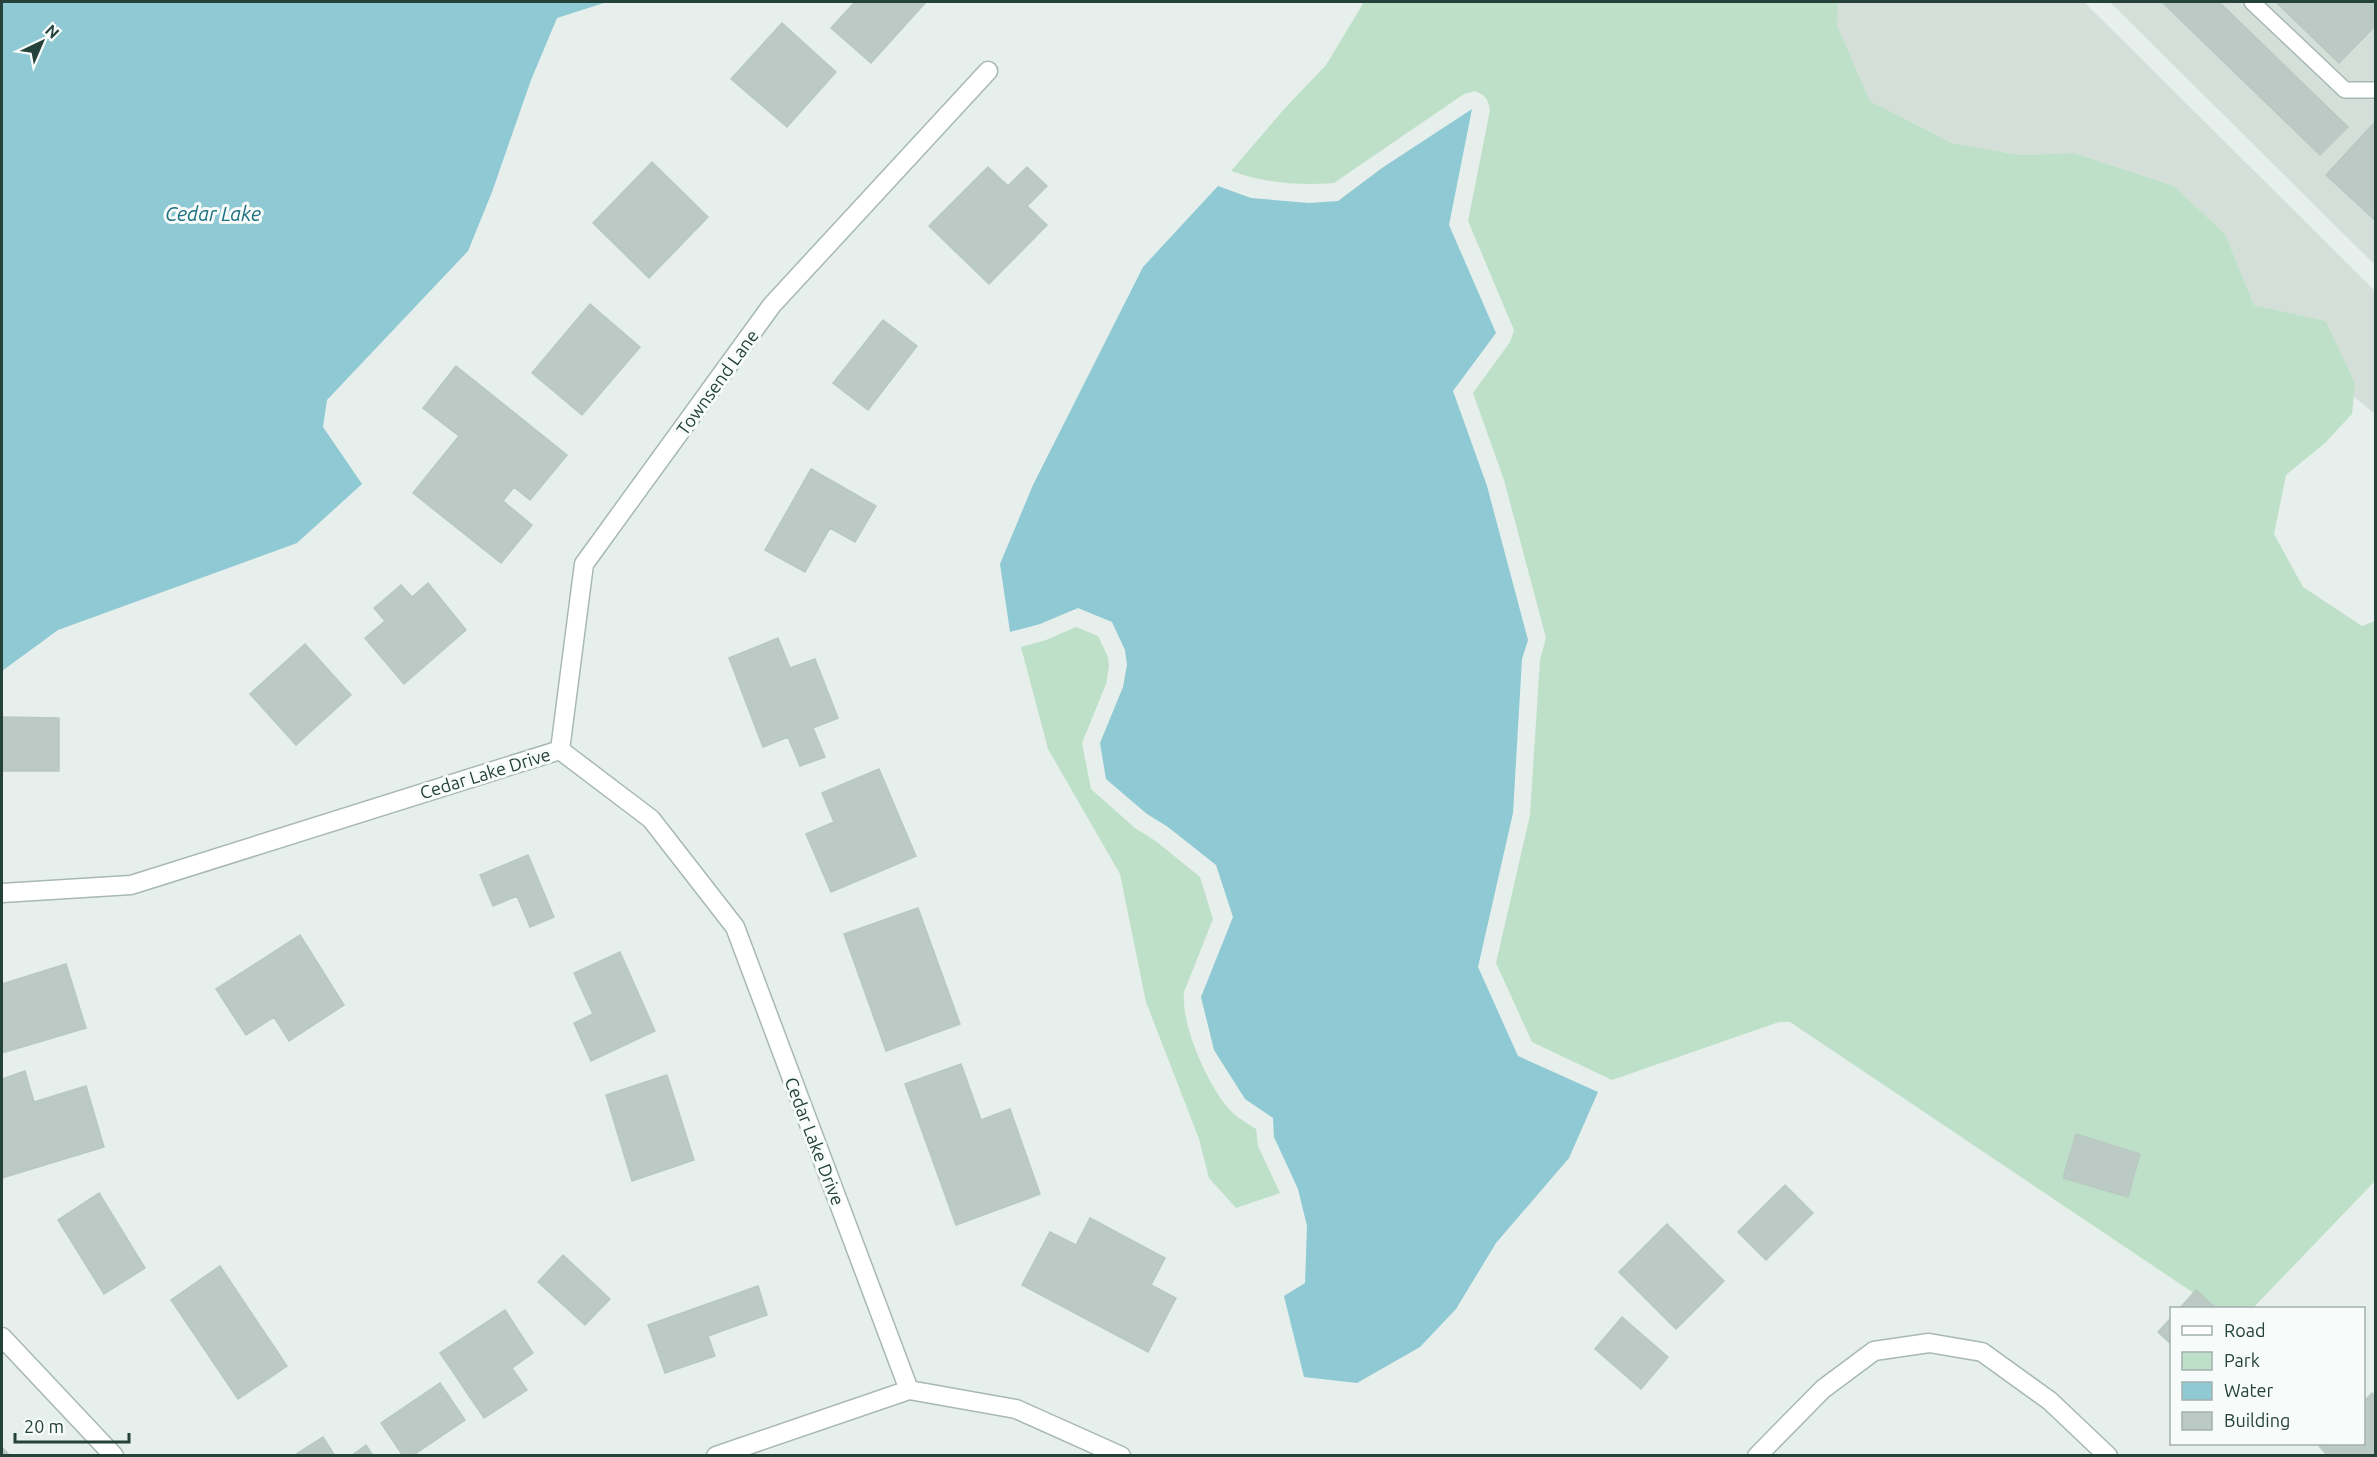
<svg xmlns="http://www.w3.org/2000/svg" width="2377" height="1457" viewBox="0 0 2377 1457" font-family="Ubuntu,sans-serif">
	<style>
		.built { fill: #d4dfda }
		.green { fill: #bfe0c8 }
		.water { fill: #8ec9d4 }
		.building { fill: #bbcac4; stroke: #b8c9c2; stroke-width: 1.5 }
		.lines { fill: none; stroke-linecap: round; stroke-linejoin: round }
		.lane-casing { stroke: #a8b8b2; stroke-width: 18 }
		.street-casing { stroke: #a8b8b2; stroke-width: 21 }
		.lane { stroke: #fff; stroke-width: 15 }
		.street { stroke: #fff; stroke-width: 18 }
		.labels { text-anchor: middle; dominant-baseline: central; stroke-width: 6; stroke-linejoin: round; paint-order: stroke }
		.street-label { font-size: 18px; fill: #24423a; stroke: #f7fbf9 }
		.water-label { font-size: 20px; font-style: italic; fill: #1c6f80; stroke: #f7fbf9 }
	</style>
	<rect width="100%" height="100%" fill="#e6efeb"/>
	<path class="built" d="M1838 2H2084L2375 291V414L2353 396 2355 383 2326 321 2254 305 2225 234 2174 186 2074 153 2020 155 1952 143 1870 101 1837 25Z
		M2110 2H2375V265Z"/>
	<path class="green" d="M1364 2H1838L1837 25 1870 101 1952 143 2020 155 2074 153 2174 186 2225 234 2254 305 2326 321 2355 383 2352 414 2325 443 2286 475 2274 534 2303 587 2362 626 2375 621V1181L2253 1308H2216L1790 1022H1779L1612 1080 1532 1042 1496 963 1530 815 1540 660 1546 638 1504 480 1473 393 1510 342 1514 330 1468 221 1490 110C1488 98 1486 96 1475 91L1464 94 1334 183C1299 186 1264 183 1231 171L1285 108 1326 65Z
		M1076 627 1098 636 1108 657 1109 666 1106 684 1082 743 1091 789 1135 828 1157 842 1200 877 1213 919 1184 992C1181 1025 1207 1084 1229 1109 1236 1117 1247 1123 1256 1129L1258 1146 1280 1193 1236 1208 1209 1178 1199 1139 1146 1002 1120 874 1048 749 1021 647 1046 640Z"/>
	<path class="water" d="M2 2H607L557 18 531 80 492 192 468 251 327 400 323 427 362 484 297 543 58 630 2 671Z
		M1472 109 1449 225 1496 333 1453 391 1487 486 1528 640 1522 659 1513 813 1478 967 1518 1056 1598 1092 1569 1158 1496 1243 1456 1309 1420 1347 1357 1383 1304 1377 1284 1296 1305 1283 1307 1226 1298 1189 1274 1137 1273 1118 1245 1099 1214 1050 1201 997 1233 917 1216 865 1168 827 1147 814 1106 779 1100 743 1123 687 1127 665 1125 650 1112 622 1078 608 1040 624 1010 632 1000 564 1033 485 1143 267 1218 186 1251 198 1309 203 1338 201 1382 168Z"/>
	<path class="building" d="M852 2H926L871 63 831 28 854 3Z
		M2162 2H2219L2348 127 2320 155Z
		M2276 2H2376V25L2339 63Z
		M782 23 836 72 787 127 731 79Z
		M2375 122H2376V221L2326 175Z
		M652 162 708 217 649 278 593 223Z
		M988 167 1008 186 1027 167 1047 186 1027 206 1047 225 989 284 929 226Z
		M590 304 640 347 582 415 532 373Z
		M883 320 917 346 868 410 833 383Z
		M456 366 567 455 530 500 514 487 503 501 532 525 501 563 413 493 459 436 423 408Z
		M811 469 876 506 855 542 830 528 805 572 765 550Z
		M428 583 466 630 404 684 365 638 385 621 374 608 401 585 412 597Z
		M778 638 790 668 815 659 838 718 813 728 825 757 800 766 788 737 763 747 729 658Z
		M305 644 351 695 296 745 250 694Z
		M2 717 59 718V771H2Z
		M879 769 916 856 831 892 806 834 834 822 822 793Z
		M528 855 554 917 530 927 517 896 493 906 480 875Z
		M918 908 960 1024 886 1051 844 934Z
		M300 935 344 1005 289 1041 274 1017 246 1035 216 989Z
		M620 952 655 1031 591 1061 574 1023 593 1014 574 973Z
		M66 964 86 1028 2 1053V984Z
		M961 1064 981 1120 1010 1109 1040 1194 956 1225 905 1084Z
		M25 1071 34 1102 86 1086 104 1147 2 1178V1079Z
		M667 1075 694 1160 632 1181 606 1095Z
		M2076 1134 2140 1154 2128 1197 2063 1178Z
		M1785 1185 1813 1213 1766 1260 1738 1232Z
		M99 1193 145 1268 104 1294 58 1220Z
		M1090 1218 1165 1258 1151 1285 1176 1298 1148 1352 1022 1285 1050 1232 1076 1245Z
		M1667 1224 1724 1281 1676 1329 1619 1272Z
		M563 1255 610 1299 585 1325 538 1282Z
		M220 1266 287 1366 238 1399 171 1300Z
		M758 1286 767 1315 708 1336 715 1356 665 1373 648 1325Z
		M2196 1290 2216 1308H2180Z
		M505 1310 533 1353 512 1368 527 1390 484 1418 440 1353Z
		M1622 1317 1668 1357 1641 1389 1595 1349Z
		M2172 1317V1345L2158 1332Z
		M440 1383 465 1420 412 1456H403L381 1423Z
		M2372 1393 2376 1397V1456H2328L2319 1446 2321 1444H2364V1401Z
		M323 1437 335 1456H293Z
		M366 1445 373 1456H351Z
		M2 1447 10 1456H2Z"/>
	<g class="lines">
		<defs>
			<path id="lane" d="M2252 2 2345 90H2376"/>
			<path id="street" d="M560 750 584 564 772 305 988 71
				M2 893 131 885 560 750 651 819 735 927 909 1390
				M2 1337 114 1456
				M716 1456 909 1390 1016 1409 1121 1456
				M1757 1456 1823 1389 1874 1351 1929 1343 1982 1352 2050 1401 2108 1456"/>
		</defs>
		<use href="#lane" class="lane-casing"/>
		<use href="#street" class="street-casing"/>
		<use href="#lane" class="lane"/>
		<use href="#street" class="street"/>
	</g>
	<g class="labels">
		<g class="street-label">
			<text transform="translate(717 382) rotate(-54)">Townsend Lane</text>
			<text transform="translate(485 773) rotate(-17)">Cedar Lake Drive</text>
			<text transform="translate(815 1141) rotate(69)">Cedar Lake Drive</text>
		</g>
		<g class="water-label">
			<text x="213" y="213">Cedar Lake</text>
		</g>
	</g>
	<rect width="2377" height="1457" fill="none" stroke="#24423a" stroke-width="6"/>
	<rect x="2170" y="1307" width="195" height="138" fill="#f7fbf9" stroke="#a3b1ad" stroke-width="1.5"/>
	<rect x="2182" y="1326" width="30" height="9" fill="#ffffff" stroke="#a3b1ad" stroke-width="1.5"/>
	<text x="2224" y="1337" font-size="18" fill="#24423a">Road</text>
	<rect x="2182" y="1352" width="30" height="18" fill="#bfe0c8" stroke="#a3b1ad" stroke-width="1.5"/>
	<text x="2224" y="1367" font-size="18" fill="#24423a">Park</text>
	<rect x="2182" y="1382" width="30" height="18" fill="#8ec9d4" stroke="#a3b1ad" stroke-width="1.5"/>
	<text x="2224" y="1397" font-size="18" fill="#24423a">Water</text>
	<rect x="2182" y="1412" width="30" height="18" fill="#bbcac4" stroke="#a3b1ad" stroke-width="1.5"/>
	<text x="2224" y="1427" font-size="18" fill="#24423a">Building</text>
	<g transform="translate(42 42) rotate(44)" stroke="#f7fbf9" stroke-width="4.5" paint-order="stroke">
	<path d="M0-4.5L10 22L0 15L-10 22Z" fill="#24423a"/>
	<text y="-9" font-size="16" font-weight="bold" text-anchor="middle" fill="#24423a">N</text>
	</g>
	<path d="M15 1433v9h114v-9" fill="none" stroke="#24423a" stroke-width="3"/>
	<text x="24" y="1433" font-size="18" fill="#24423a" stroke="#f7fbf9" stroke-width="4.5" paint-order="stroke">20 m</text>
</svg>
